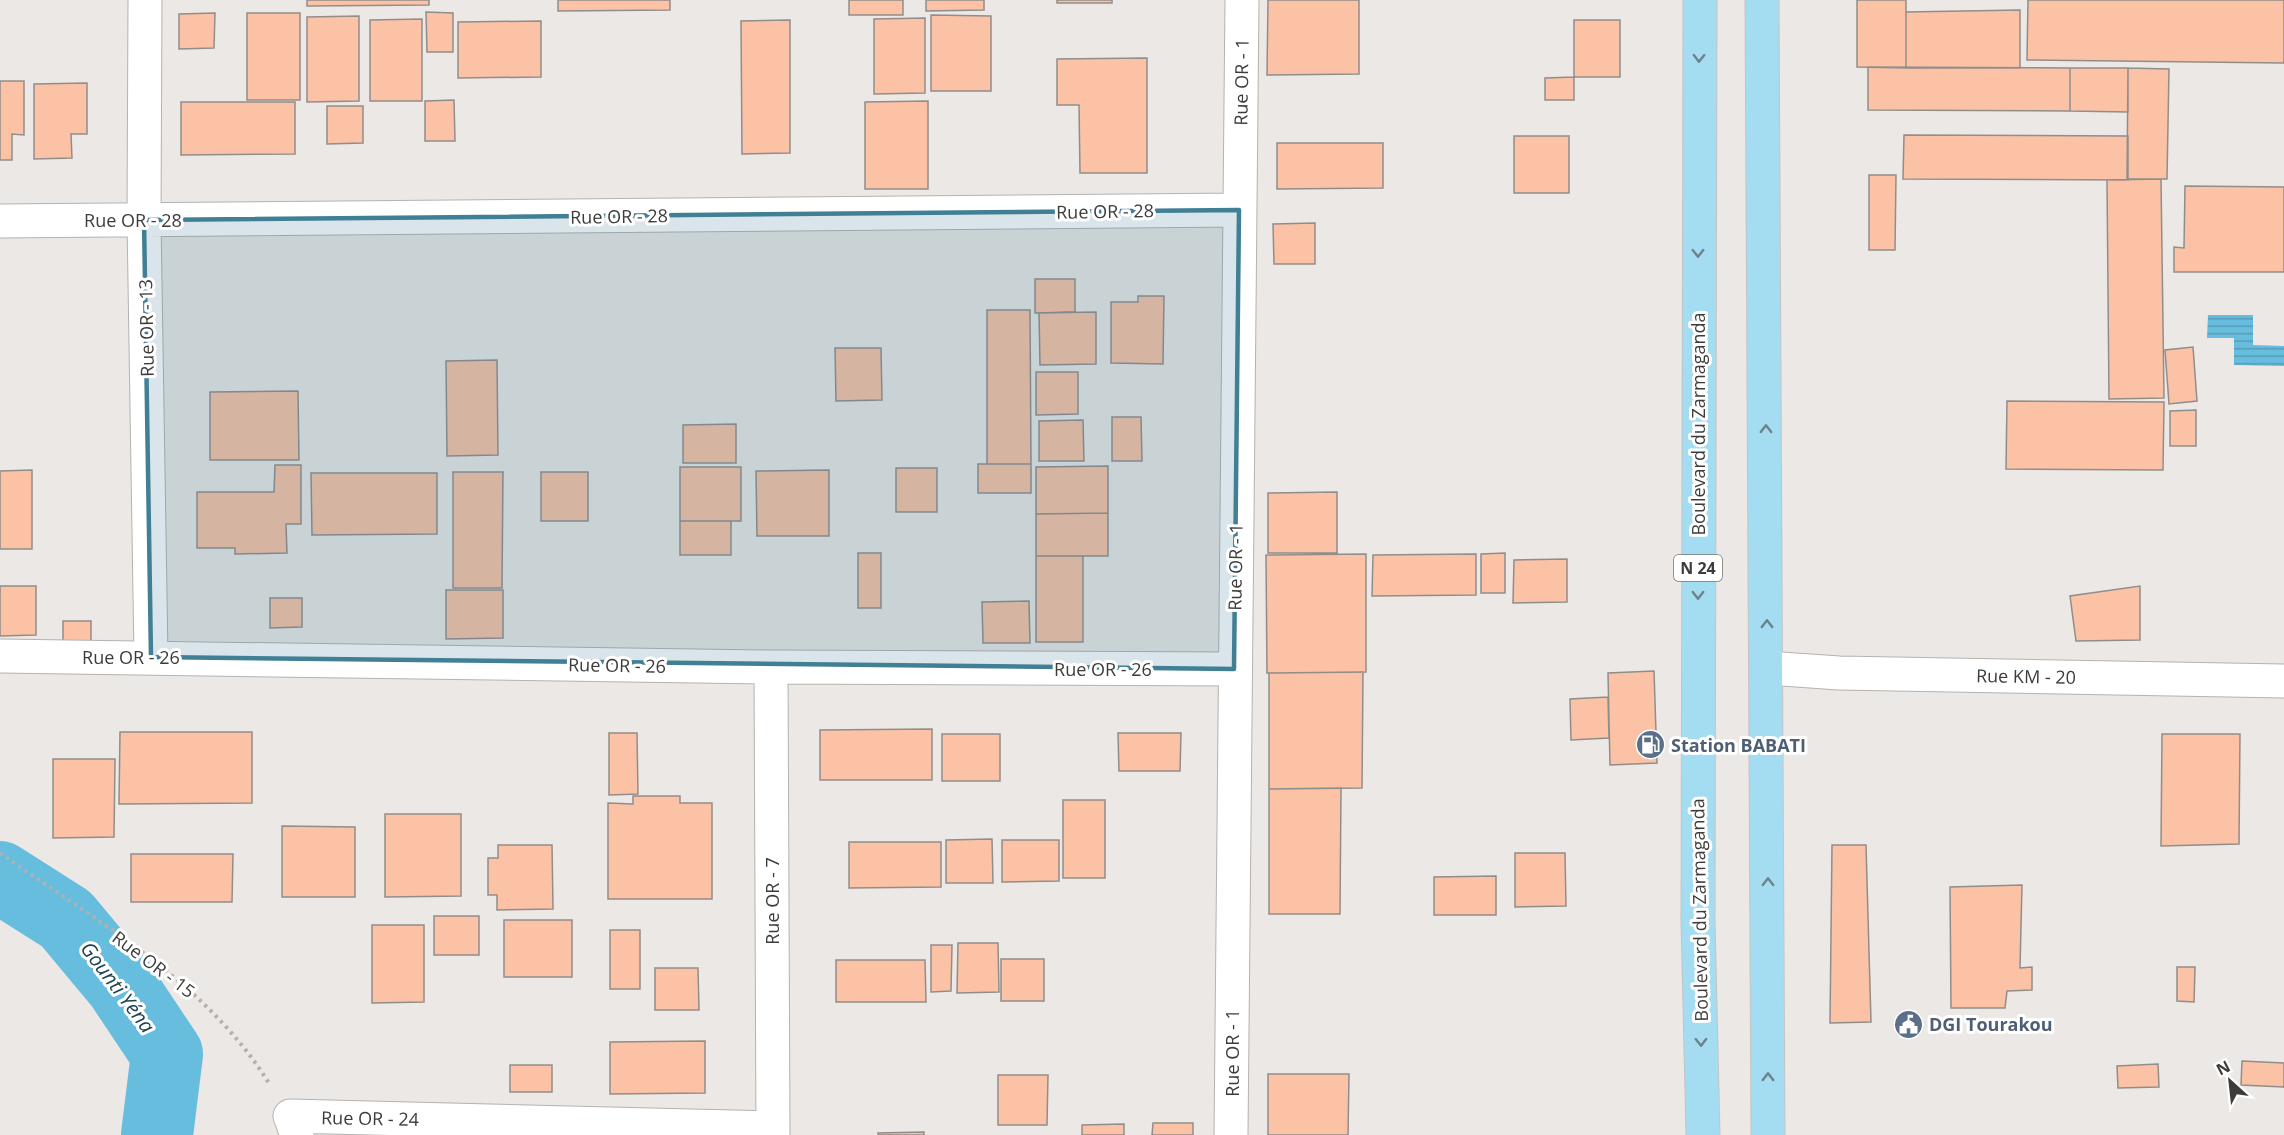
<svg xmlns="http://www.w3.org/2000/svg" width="2284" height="1135" viewBox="0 0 2284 1135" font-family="'Open Sans',sans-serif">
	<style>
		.water { fill: url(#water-rules) }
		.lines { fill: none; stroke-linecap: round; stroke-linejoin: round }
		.river { stroke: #67bdde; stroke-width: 72 }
		.building { fill: #fcc2a6; stroke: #918d8b; stroke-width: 1.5 }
		.minor-casing { stroke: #b5b2af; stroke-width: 35 }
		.major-casing { stroke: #c5c4c4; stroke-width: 35 }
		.path { stroke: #b3b0ad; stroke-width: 4; stroke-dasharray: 3 4.5; stroke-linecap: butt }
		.minor { stroke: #fff; stroke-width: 33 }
		.major { stroke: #a4ddf1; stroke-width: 33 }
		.oneway { stroke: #6b848c }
		.marked { fill: #407f94; fill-opacity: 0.2; stroke: #407f94; stroke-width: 4.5; stroke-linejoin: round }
		.labels { text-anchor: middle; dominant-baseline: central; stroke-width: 6; stroke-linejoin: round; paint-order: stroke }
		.shield { fill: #fff; stroke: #777675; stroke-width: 1.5 }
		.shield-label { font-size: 16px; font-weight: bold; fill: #3d3c3a }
		.street-label { font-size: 18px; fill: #3d3c3a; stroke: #fff }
		.service-label { font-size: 18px; font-weight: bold; fill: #4e5e75; stroke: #fff; text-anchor: start }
		.water-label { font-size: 20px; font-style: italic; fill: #1b4250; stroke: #fff }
	</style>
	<defs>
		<pattern id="water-rules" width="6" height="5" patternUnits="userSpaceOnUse" patternTransform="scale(1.5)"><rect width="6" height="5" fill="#67bdde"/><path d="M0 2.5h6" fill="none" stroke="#569bb5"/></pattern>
	</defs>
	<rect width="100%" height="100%" fill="#ece8e5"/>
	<path class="water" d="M2208 315H2253V345L2284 346V366L2234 365V338H2207Z"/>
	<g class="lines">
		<path class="river" d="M0 877 66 919 121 985 167 1054 157 1135"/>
	</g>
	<path class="building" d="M307 0H429V5L307 6Z
		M558 0H670V10L558 11Z
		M849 0H903V15H849Z
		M926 0H984V10L926 11Z
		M1057 0H1112V3H1057Z
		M1268 0H1359V74L1267 75Z
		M1857 0H1906V68L1857 67Z
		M2028 0H2284V63L2027 60Z
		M2020 10V68H1906V12Z
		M426 12 453 13V52H427Z
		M215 13 214 48 179 49V14Z
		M247 13H300V100H247Z
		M931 15 991 16V91H931Z
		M359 16V101L307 102V17Z
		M925 18V93L874 94V19Z
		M422 19V101H370V20Z
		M790 20V153L742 154 741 21Z
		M1574 20H1620V77H1574Z
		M541 21V77L458 78V22Z
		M1147 58V173H1080L1079 105H1057V59Z
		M1868 67 2070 68V111L1868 110Z
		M2070 68H2128V112L2070 111Z
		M2128 68 2169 69 2167 179H2127Z
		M1574 77V100H1545V78Z
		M0 81H24V135L12 134V160H0Z
		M87 83V134H71L72 158 34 159V84Z
		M454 100 455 141H425V101Z
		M928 101V189H865V102Z
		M181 102H295V154L181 155Z
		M327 106H363V143L327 144Z
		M1904 135 2128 136V180L1903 179Z
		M1514 136H1569V193H1514Z
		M1277 143H1383V188L1277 189Z
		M1869 175H1896L1895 250H1869Z
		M2161 179 2164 398 2109 399 2107 180Z
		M2185 186 2284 187V272H2174V247L2184 248Z
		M1315 223V264H1274L1273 224Z
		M1035 279H1075V312L1035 313Z
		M1138 296H1164L1163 364 1111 363V302H1138Z
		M987 310H1030L1031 464H987Z
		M1096 312V364L1040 365 1039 313Z
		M2193 347 2197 401 2169 404 2165 350Z
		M835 348H881L882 400 836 401Z
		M497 360 498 455 447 456 446 361Z
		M1036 372H1078V414L1036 415Z
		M298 391 299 460H210V392Z
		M2007 401 2164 402 2163 470 2006 469Z
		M2196 410V446H2170V411Z
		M1112 417H1141L1142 461H1112Z
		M1083 420 1084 461H1039V421Z
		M736 424V463H683V425Z
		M978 464H1031V493H978Z
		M275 465H301V524H286L287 553 235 554V548H197V492H274Z
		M1108 466V513L1036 514V467Z
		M680 467H741V521H680Z
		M896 468H937V512H896Z
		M32 470V549H0V471Z
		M829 470V536H757L756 471Z
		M453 472H503L502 588H453Z
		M541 472H588V521H541Z
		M311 473H437V534L312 535Z
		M1337 492V553H1268V493Z
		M1108 513V556H1036V514Z
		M680 521H731V555H680Z
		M858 553H881V608H858Z
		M1505 553V593H1481V554Z
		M1366 554V672L1267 673 1266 555Z
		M1476 554V595L1372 596 1373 555Z
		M1036 556H1083V642H1036Z
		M1567 559V602L1513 603 1514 560Z
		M0 586H36V635L0 636Z
		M2140 586V640L2076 641 2070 596Z
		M446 590H503V638L446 639Z
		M270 598H302V627L270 628Z
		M1029 601 1030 643H983L982 602Z
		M63 621H91V644L63 645Z
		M1654 671 1657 763 1610 765 1608 673Z
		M1363 672 1362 788 1269 789V673Z
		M1608 697 1609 738 1571 740 1570 699Z
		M932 729V780H820V730Z
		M120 732H252V803L119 804Z
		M609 733H637L638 794 609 795Z
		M1118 733H1181L1180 771H1119Z
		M942 734H1000V781H942Z
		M2162 734H2240L2239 844 2161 846Z
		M53 759H115L114 837 53 838Z
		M1341 788 1340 914H1269V789Z
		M633 796H680V803H712V899H608V803L633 804Z
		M1063 800H1105V878H1063Z
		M385 814H461V896L385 897Z
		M282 826 355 827V897H282Z
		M992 839 993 883H946V840Z
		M1002 840H1059V881L1002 882Z
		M849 842H941V887L849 888Z
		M498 845H552L553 909 497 910V895H488V858H498Z
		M1832 845H1866L1871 1022 1830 1023Z
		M1515 853H1565L1566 906 1515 907Z
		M131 854H233L232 902H131Z
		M1496 876V915H1434V877Z
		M2022 885 2020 968 2032 967V990L2007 991 2005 1008H1951L1950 887Z
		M434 916H479V955H434Z
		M504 920H572V977H504Z
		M372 925H424V1002L372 1003Z
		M610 930H640V989H610Z
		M958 943H998L999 992 957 993Z
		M931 945H952L951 991 931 992Z
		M1001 959H1044V1001H1001Z
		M836 960H925L926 1002H836Z
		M2177 967H2195L2194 1002 2177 1001Z
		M655 968H698L699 1010H655Z
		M705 1041V1093L610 1094V1042Z
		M2242 1061 2284 1063V1087L2241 1085Z
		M2158 1064 2159 1087 2118 1088 2117 1066Z
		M510 1065H552V1092H510Z
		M1268 1074H1349L1348 1135H1268Z
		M998 1075H1048L1047 1125H998Z
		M1153 1123H1193V1135H1152Z
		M1124 1124V1135H1082V1125Z
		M924 1132V1135H878V1133Z"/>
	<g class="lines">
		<defs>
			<path id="minor" d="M145 0 144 220 151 657
				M0 221 1239 210
				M0 656 771 667 1234 669
				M771 667 773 1135
				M1768 668 1839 673 2284 681
				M297 1135 290 1116 773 1128
				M1231 1135 1242 0"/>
			<path id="major" d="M1700 0 1698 921 1703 1135
				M1762 0 1768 1135"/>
		</defs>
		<use href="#minor" class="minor-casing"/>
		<use href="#major" class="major-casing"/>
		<path class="path" d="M0 853C96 921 207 982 270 1085"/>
		<use href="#minor" class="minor"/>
		<use href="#major" class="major"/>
	</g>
	<defs><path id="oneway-chevron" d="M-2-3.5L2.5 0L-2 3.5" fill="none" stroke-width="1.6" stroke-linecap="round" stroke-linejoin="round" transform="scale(1.5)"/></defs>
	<g class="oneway">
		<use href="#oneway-chevron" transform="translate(1699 58) rotate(91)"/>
		<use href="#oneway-chevron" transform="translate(1698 253) rotate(90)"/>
		<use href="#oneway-chevron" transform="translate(1766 429) rotate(-90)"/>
		<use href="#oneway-chevron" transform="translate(1698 595) rotate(90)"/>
		<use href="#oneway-chevron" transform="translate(1767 624) rotate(-90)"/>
		<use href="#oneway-chevron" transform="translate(1768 882) rotate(-90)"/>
		<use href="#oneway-chevron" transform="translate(1701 1042) rotate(89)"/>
		<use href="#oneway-chevron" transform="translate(1768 1077) rotate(-90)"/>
	</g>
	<path class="marked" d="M1239 210 1234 669 151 657 144 220Z"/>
	<defs>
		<symbol id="fuel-disc" viewBox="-11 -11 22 22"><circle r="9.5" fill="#5c6f8a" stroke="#fff"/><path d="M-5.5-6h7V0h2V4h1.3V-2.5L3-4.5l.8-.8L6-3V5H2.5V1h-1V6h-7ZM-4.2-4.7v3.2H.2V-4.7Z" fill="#fff"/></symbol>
		<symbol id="civic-disc" viewBox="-11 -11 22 22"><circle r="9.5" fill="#5c6f8a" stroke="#fff"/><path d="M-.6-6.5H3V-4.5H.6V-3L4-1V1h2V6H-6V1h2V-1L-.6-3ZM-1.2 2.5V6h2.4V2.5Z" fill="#fff"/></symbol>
	</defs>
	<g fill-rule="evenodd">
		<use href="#fuel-disc" x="1634" y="728" width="33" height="33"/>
		<use href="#civic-disc" x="1892" y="1008" width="33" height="33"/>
	</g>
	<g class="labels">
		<rect class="shield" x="1674" y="555" width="48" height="26" rx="4.5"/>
		<g class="shield-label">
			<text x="1698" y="568">N 24</text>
		</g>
		<g class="street-label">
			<text transform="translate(1241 82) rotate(-89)">Rue OR - 1</text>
			<text transform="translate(1105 211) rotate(-1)">Rue OR - 28</text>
			<text transform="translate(619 216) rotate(-1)">Rue OR - 28</text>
			<text x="133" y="220">Rue OR - 28</text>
			<text transform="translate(146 328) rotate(-91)">Rue OR - 13</text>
			<text transform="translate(1698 424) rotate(-90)">Boulevard du Zarmaganda</text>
			<text transform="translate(1235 567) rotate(-89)">Rue OR - 1</text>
			<text x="131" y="657">Rue OR - 26</text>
			<text transform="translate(617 665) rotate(1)">Rue OR - 26</text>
			<text x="1103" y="669">Rue OR - 26</text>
			<text transform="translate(2026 676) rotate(1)">Rue KM - 20</text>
			<text transform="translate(772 901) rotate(-90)">Rue OR - 7</text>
			<text transform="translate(1699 910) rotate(-91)">Boulevard du Zarmaganda</text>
			<text transform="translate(154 964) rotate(37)">Rue OR - 15</text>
			<text transform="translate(1232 1053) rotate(-90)">Rue OR - 1</text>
			<text transform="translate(370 1118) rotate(1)">Rue OR - 24</text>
		</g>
		<g class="service-label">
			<text x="1671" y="745">Station BABATI</text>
			<text x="1929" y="1024">DGI Tourakou</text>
		</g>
		<g class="water-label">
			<text transform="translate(118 987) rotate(53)">Gounti Yéna</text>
		</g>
	</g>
	<g transform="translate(2230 1081) rotate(333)" stroke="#ffffff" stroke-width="4.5" paint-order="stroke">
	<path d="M0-4.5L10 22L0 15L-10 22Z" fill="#3d3c3a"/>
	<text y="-9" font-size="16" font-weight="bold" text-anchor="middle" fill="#3d3c3a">N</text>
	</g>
</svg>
